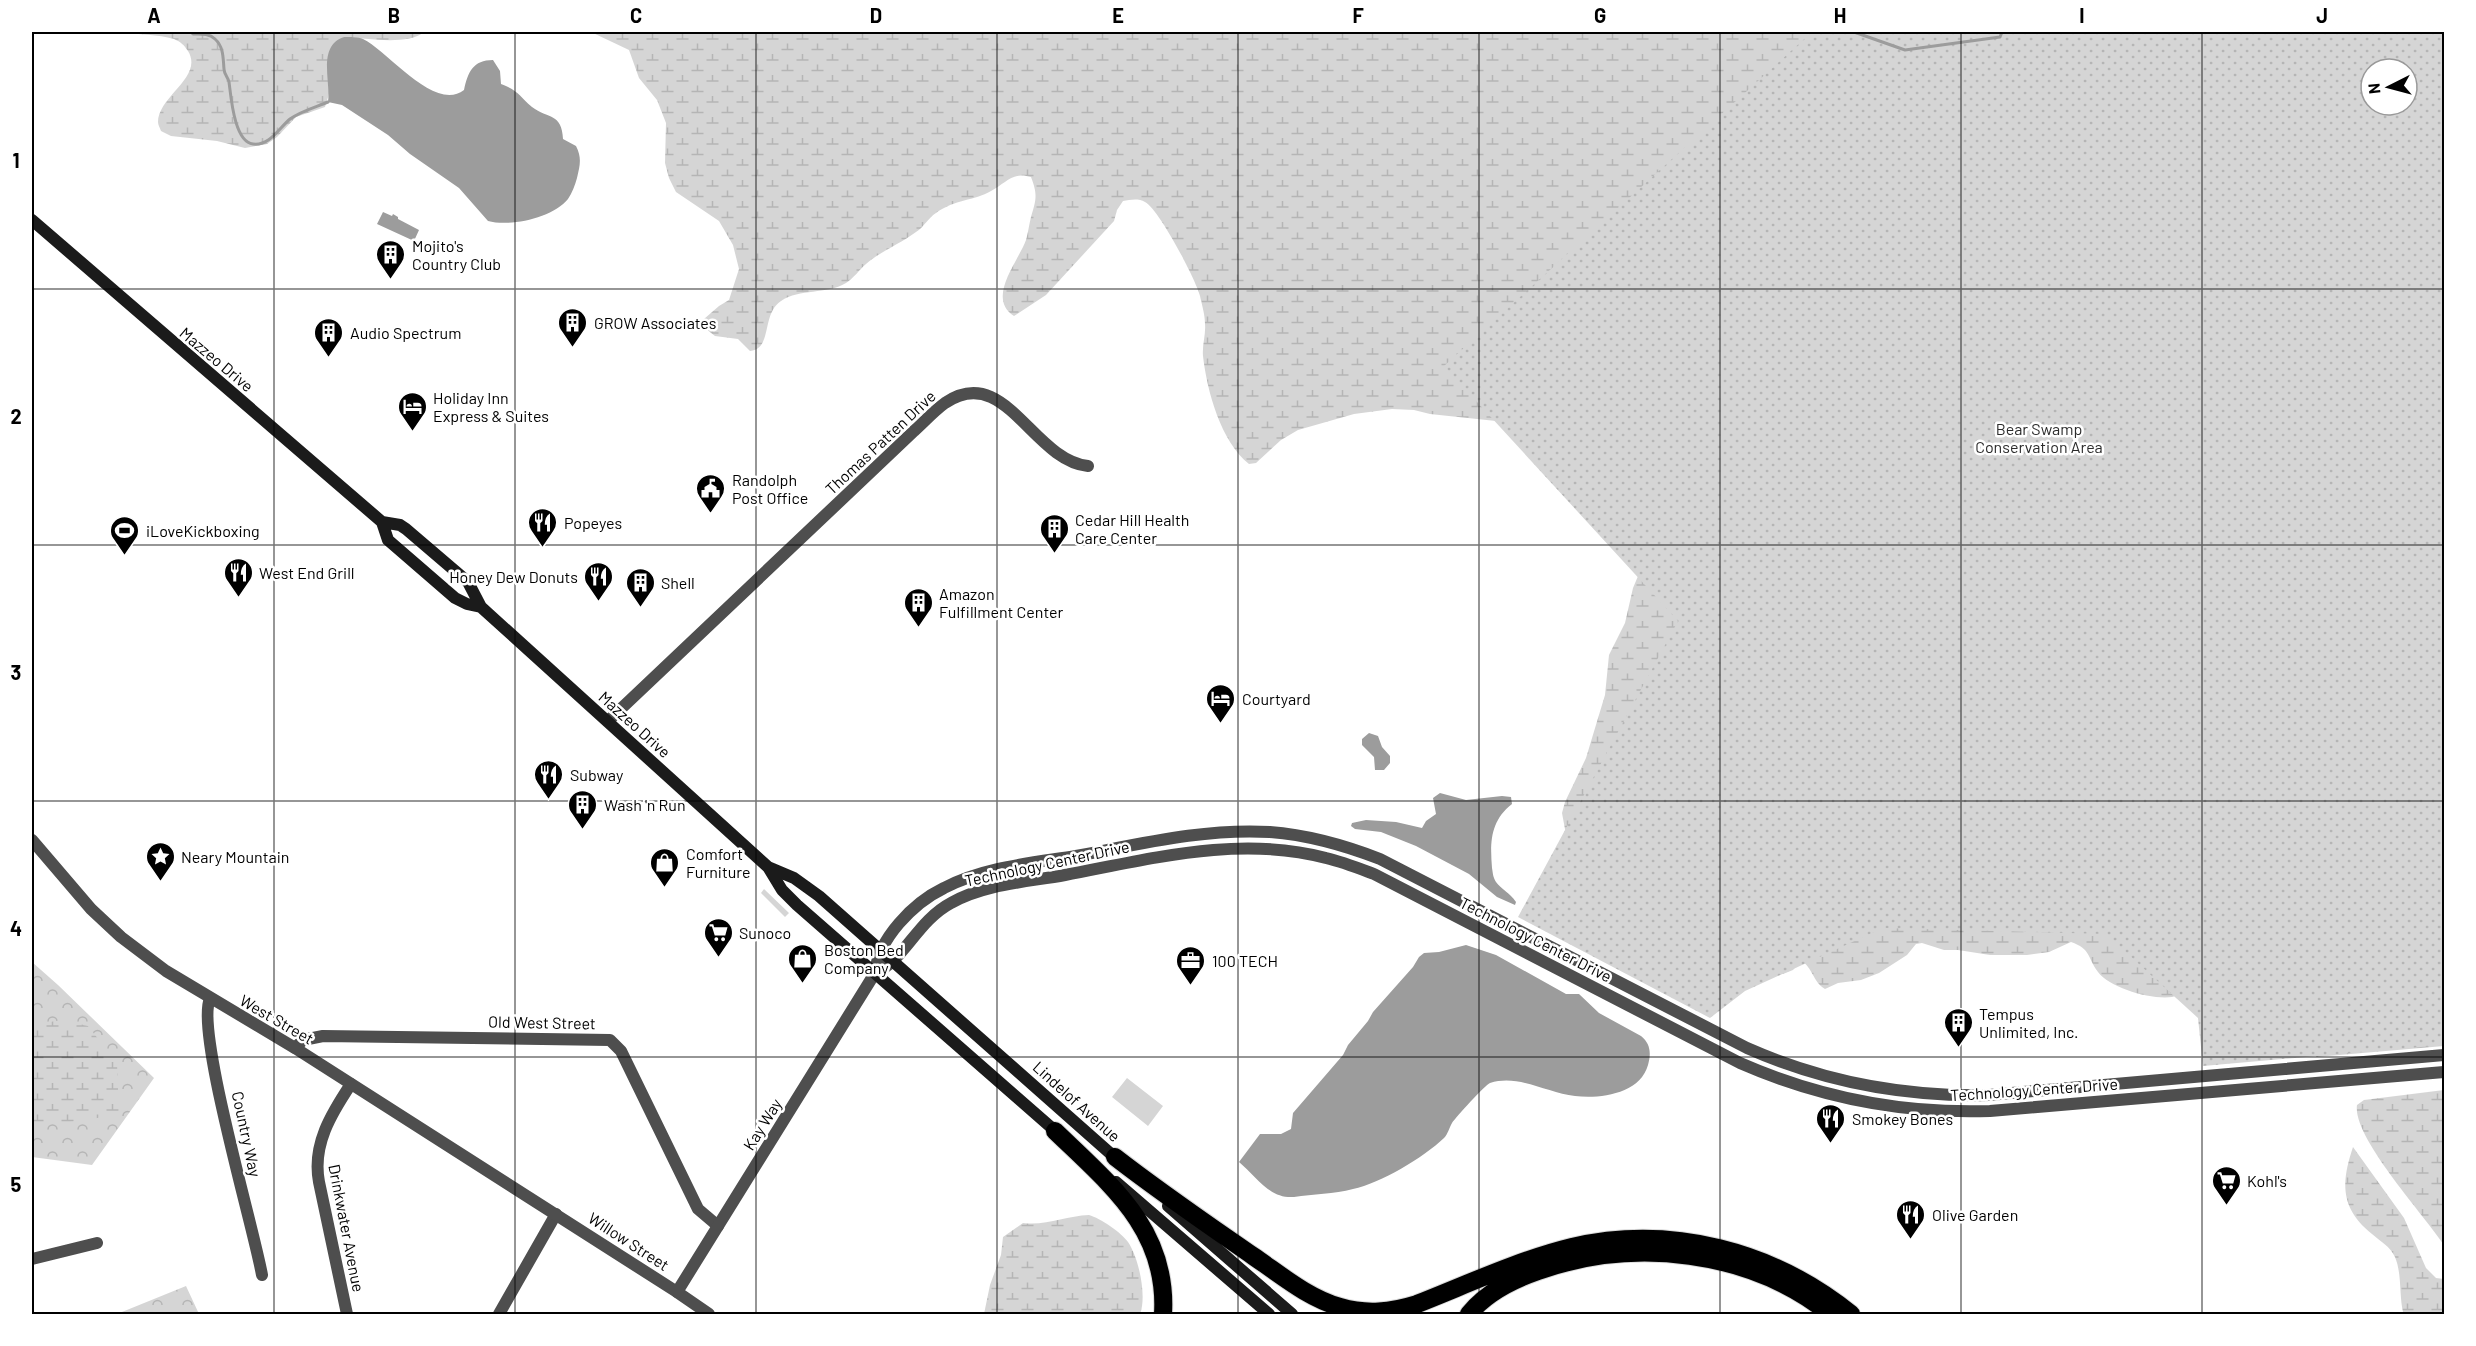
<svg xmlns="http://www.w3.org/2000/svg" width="2476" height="1346" viewBox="0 0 2476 1346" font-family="Barlow,sans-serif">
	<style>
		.grass { fill: #d5d5d5 }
		.forest { fill: url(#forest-crowns) }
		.wetland { fill: url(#wetland-marsh); fill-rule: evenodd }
		.park { fill: url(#park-dots); fill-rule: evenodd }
		.water { fill: #9c9c9c }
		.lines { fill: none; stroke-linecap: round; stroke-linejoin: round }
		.stream { stroke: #9c9c9c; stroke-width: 3 }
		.motorway-casing { stroke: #dbdbdb; stroke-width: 20 }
		.minor { stroke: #4e4e4e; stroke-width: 12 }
		.tertiary { stroke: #4e4e4e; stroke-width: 12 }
		.secondary { stroke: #1b1b1b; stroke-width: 12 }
		.motorway { stroke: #000; stroke-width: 18 }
		.grid { fill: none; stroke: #000; stroke-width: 1.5; stroke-opacity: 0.55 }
		.labels { text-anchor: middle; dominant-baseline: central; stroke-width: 5; stroke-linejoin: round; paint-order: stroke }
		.poi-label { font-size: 16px; fill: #000; stroke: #fff; text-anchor: start }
		.street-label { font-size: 16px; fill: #000; stroke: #fff }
		.park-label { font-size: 16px; fill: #2c2c2c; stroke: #fff }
		.neatline { fill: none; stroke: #000; stroke-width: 2 }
		.grid-label { font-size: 20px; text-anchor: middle; font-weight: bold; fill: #000 }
	</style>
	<defs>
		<pattern id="forest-crowns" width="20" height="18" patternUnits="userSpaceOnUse" patternTransform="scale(1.5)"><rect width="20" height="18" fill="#d5d5d5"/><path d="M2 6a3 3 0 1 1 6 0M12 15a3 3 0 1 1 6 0" fill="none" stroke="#b5b5b5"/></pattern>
		<pattern id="wetland-marsh" width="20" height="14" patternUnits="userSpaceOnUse" patternTransform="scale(1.5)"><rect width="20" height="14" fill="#d5d5d5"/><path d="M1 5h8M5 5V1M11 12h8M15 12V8" fill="none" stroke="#b5b5b5"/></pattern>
		<pattern id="park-dots" width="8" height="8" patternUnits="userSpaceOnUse" patternTransform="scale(1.5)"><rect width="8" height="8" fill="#d5d5d5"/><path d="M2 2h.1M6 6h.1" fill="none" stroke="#b5b5b5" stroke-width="1.8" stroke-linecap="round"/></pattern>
	</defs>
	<rect width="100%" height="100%" fill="#fff"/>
	<path class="grass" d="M764 889 789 913 785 917 761 893Z
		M1127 1078 1163 1106 1148 1126 1112 1097Z"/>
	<path class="forest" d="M32 962 58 985 154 1078 92 1165 32 1157Z
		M186 1286 199 1314H117Z"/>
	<path class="wetland" d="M122 32H424C407 46 366 38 344 37L328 57 329 94 325 107 296 117 277 137 267 144 245 148 217 141 171 136 161 131C160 128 158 125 158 122 158 96 204 77 188 51 184 45 181 42 174 39 158 34 139 35 122 32Z
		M591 32H2444V1046L2316 1057 2311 1035 2189 990C2184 992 2177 996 2172 997 2151 1000 2110 988 2098 972 2087 957 2091 949 2071 942L2049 952 2027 955H1990L1958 950H1944L1922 943 1916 944 1907 955 1879 973 1861 980 1838 983 1825 989C1813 982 1812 966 1801 961L1793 970 1783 974 1567 840 1562 813 1565 802 1586 758 1605 695 1609 655 1625 623 1633 588 1641 569 1496 421 1430 414 1414 410 1392 409 1354 414 1298 430 1281 440 1256 463 1249 464C1221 442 1207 391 1203 356 1202 345 1206 334 1205 324 1205 315 1202 305 1200 296 1196 280 1159 209 1145 202 1138 198 1130 200 1123 201L1117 210 1114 221 1046 295 1014 316C986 298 1018 262 1026 240 1028 233 1029 225 1031 217 1036 200 1038 195 1031 177 1013 171 1006 183 991 191 974 201 955 199 936 213 928 218 924 227 916 232 900 244 881 251 866 264 859 270 854 278 846 283 826 295 800 288 781 301 761 314 773 349 750 351L738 339 715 336 706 329 704 319 719 306 729 300 739 269 733 245 719 221 676 192 669 178 665 163 666 123 657 100 639 78 629 50ZM2371 69H2407V105H2371Z
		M62 1020 88 1026 117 1063 119 1114 81 1121 32 1125V1025Z
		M2444 1090V1245C2425 1216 2352 1137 2357 1105L2364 1100Z
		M2353 1147 2404 1218 2426 1268 2436 1278 2444 1279V1312L2442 1314H2405L2403 1312C2399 1294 2402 1274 2395 1257 2390 1246 2381 1242 2372 1234 2340 1208 2341 1183 2353 1147Z
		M1089 1215C1100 1218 1122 1233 1128 1242 1139 1258 1147 1297 1140 1314H984L990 1285 1001 1255 1003 1237 1023 1223C1046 1226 1066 1216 1089 1215Z"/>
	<path class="park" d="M1812 32H2444V1045L2203 1066 2198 1018 2106 934 1883 928 1745 991 1710 1018 1518 917 1678 621 1444 366ZM2371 69H2407V105H2371Z"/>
	<path class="water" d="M344 37C350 37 358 37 363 39 388 51 435 113 464 90 468 72 473 60 493 60L500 71 501 84C519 91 519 96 532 107 548 119 562 113 563 139L576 146C582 158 580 165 577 178 575 185 572 193 568 199 553 218 510 227 488 221L459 188 410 154 388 135 342 105 328 102C331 81 317 46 344 37Z
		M383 212 392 216 393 214 398 217V219L419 230 414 241 377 224Z
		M1369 733 1378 736 1382 747 1390 756V763L1384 770H1375L1374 757 1362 745V739Z
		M1440 793 1466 800 1502 796 1511 797 1512 804C1490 821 1490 843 1492 868 1493 874 1493 877 1496 882 1501 889 1510 893 1516 902L1515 905 1497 897 1469 874 1416 846 1381 832 1355 829 1351 826 1352 823 1366 820 1396 822 1422 828 1426 821 1436 814 1433 798Z
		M1466 945 1496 955 1566 994H1579L1599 1013 1641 1036C1651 1044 1651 1054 1648 1065 1640 1094 1600 1099 1575 1096 1547 1093 1519 1074 1490 1083 1485 1085 1456 1117 1452 1123 1449 1128 1448 1134 1444 1138 1423 1158 1381 1183 1353 1189 1334 1194 1313 1194 1294 1197 1269 1199 1256 1176 1239 1162L1260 1134H1281L1291 1129 1293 1113 1343 1055 1348 1045 1368 1021 1373 1012 1413 967 1419 957 1424 953 1439 952Z"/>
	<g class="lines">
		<path class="stream" d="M144 32H150
			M191 32 193 34C201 34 209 33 215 39 224 47 223 59 224 69 224 74 228 77 229 82 231 96 234 142 253 144 270 146 279 128 290 119 301 111 316 107 328 102
			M1854 32 1905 50 2000 37 2002 32"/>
		<defs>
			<path id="motorway" d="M1055 1131C1111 1185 1168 1230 1163 1314
				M1115 1157C1160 1192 1207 1224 1253 1256 1281 1275 1308 1298 1340 1307 1367 1315 1391 1312 1417 1304 1468 1284 1519 1260 1572 1247 1671 1224 1773 1251 1851 1314
				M1469 1314C1487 1292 1512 1280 1538 1271 1634 1237 1750 1250 1830 1314"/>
		</defs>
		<use href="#motorway" class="motorway-casing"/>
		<path class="minor" d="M608 721 914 431C924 422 934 411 945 403 1005 362 1032 460 1088 466
			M875 973C878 939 913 903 944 888 984 867 1032 863 1076 856 1140 844 1205 828 1270 832 1309 835 1344 845 1380 859L1747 1048C1824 1082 1904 1097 1989 1095L2444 1055
			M875 973C904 961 917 921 951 903 985 884 1027 882 1065 875 1151 859 1239 835 1326 858 1343 862 1358 868 1374 874L1740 1063C1820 1098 1902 1114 1990 1111L2444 1072
			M210 999C195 1029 254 1229 262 1275
			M295 1048 303 1040 323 1036 610 1040 621 1051 698 1209 718 1226
			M32 1259 97 1243
			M677 1292 709 1314
			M347 1314 319 1182C312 1145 331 1114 351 1084
			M499 1314 556 1214"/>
		<path class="tertiary" d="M32 840 91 909 121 937 166 971 295 1048 677 1292 875 973"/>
		<path class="secondary" d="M32 220 382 522 400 525 406 529 468 582 481 607 768 867 782 890 797 905 1061 1136
			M382 522 388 540 455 598 467 604 481 607
			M768 867 794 878 819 896 1120 1162
			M1116 1182 1269 1314
			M1168 1206 1292 1314"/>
		<use href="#motorway" class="motorway"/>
	</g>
	<path class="grid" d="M274 32V1314M515 32V1314M756 32V1314M997 32V1314M1238 32V1314M1479 32V1314M1720 32V1314M1961 32V1314M2202 32V1314M32 289H2444M32 545H2444M32 801H2444M32 1057H2444"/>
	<defs>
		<symbol id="building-pin" viewBox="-11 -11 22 30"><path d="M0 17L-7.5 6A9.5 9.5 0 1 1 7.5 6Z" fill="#000" stroke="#fff"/><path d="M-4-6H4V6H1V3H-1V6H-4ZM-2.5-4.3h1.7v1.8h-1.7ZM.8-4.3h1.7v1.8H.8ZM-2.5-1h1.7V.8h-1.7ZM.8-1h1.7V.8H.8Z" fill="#fff"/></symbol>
		<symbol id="hotel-pin" viewBox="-11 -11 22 30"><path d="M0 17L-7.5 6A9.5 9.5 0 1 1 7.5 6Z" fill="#000" stroke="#fff"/><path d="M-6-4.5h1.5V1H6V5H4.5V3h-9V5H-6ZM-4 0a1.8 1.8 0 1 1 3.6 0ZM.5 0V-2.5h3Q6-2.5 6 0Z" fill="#fff"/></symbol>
		<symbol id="civic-pin" viewBox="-11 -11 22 30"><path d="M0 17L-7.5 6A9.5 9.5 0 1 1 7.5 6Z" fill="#000" stroke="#fff"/><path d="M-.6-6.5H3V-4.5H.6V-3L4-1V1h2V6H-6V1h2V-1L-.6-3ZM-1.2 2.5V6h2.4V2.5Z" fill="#fff"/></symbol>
		<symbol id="restaurant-pin" viewBox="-11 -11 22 30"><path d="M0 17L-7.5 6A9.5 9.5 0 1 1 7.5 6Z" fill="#000" stroke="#fff"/><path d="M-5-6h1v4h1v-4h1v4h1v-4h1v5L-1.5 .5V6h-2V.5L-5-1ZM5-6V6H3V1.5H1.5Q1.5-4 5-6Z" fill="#fff"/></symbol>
		<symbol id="stadium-pin" viewBox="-11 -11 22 30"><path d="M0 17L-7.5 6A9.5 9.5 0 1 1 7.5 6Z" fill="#000" stroke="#fff"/><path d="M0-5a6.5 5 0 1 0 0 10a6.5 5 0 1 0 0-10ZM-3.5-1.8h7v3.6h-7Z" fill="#fff"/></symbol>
		<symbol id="sight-pin" viewBox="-11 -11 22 30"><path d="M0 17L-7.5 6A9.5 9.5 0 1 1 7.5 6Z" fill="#000" stroke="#fff"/><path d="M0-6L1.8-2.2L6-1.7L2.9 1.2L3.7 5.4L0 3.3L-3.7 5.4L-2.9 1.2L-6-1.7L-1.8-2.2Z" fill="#fff"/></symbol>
		<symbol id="shop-pin" viewBox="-11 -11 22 30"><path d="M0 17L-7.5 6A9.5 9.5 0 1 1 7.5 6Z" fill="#000" stroke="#fff"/><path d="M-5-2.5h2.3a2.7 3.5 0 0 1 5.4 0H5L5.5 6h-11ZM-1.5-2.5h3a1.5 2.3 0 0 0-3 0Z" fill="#fff"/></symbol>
		<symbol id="supermarket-pin" viewBox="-11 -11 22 30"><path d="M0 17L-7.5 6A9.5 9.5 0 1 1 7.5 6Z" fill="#000" stroke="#fff"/><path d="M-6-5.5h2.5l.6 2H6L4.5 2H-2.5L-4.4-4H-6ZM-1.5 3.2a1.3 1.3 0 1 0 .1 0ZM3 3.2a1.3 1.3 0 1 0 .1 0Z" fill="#fff"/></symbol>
		<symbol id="office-pin" viewBox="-11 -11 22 30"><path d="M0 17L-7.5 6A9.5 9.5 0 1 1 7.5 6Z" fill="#000" stroke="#fff"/><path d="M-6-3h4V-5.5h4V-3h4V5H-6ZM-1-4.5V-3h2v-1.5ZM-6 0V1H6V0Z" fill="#fff"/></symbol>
	</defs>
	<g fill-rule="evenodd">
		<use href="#building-pin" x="374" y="238" width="33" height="45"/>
		<use href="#building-pin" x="556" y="306" width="33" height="45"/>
		<use href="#building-pin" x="312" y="316" width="33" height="45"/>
		<use href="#hotel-pin" x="396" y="390" width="33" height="45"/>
		<use href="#civic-pin" x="694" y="472" width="33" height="45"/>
		<use href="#restaurant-pin" x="526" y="506" width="33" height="45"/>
		<use href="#building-pin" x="1038" y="512" width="33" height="45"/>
		<use href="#stadium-pin" x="108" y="514" width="33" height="45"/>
		<use href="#restaurant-pin" x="222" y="556" width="33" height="45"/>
		<use href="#restaurant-pin" x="582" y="560" width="33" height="45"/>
		<use href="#building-pin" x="624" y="566" width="33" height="45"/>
		<use href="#building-pin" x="902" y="586" width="33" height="45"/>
		<use href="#hotel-pin" x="1204" y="682" width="33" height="45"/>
		<use href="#restaurant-pin" x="532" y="758" width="33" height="45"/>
		<use href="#building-pin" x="566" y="788" width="33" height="45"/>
		<use href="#sight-pin" x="144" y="840" width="33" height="45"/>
		<use href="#shop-pin" x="648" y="846" width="33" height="45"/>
		<use href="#supermarket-pin" x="702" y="916" width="33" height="45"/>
		<use href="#shop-pin" x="786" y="942" width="33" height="45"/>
		<use href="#office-pin" x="1174" y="944" width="33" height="45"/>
		<use href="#building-pin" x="1942" y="1006" width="33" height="45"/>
		<use href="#restaurant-pin" x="1814" y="1102" width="33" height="45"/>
		<use href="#supermarket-pin" x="2210" y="1164" width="33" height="45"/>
		<use href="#restaurant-pin" x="1894" y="1198" width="33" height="45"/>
	</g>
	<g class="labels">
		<g class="poi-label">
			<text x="412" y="245">Mojito's<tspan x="412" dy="18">Country Club</tspan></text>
			<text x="594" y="322">GROW Associates</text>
			<text x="350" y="332">Audio Spectrum</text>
			<text x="433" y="397">Holiday Inn<tspan x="433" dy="18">Express &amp; Suites</tspan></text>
			<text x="732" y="479">Randolph<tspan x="732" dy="18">Post Office</tspan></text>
			<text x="1075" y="519">Cedar Hill Health<tspan x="1075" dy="18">Care Center</tspan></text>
			<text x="564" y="522">Popeyes</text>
			<text x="146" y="530">iLoveKickboxing</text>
			<text x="259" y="572">West End Grill</text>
			<text x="578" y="576" text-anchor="end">Honey Dew Donuts</text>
			<text x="661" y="582">Shell</text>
			<text x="939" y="593">Amazon<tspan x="939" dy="18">Fulfillment Center</tspan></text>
			<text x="1242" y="698">Courtyard</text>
			<text x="570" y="774">Subway</text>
			<text x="604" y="804">Wash 'n Run</text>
			<text x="686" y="853">Comfort<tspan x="686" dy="18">Furniture</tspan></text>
			<text x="181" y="856">Neary Mountain</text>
			<text x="739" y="932">Sunoco</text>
			<text x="824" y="949">Boston Bed<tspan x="824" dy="18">Company</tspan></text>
			<text x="1212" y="960">100 TECH</text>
			<text x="1979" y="1013">Tempus<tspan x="1979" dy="18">Unlimited, Inc.</tspan></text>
			<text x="1852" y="1118">Smokey Bones</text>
			<text x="2247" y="1180">Kohl's</text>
			<text x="1932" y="1214">Olive Garden</text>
		</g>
		<g class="street-label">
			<text transform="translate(217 359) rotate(40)">Mazzeo Drive</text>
			<text transform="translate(880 442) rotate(-43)">Thomas Patten Drive</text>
			<text transform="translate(635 724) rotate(42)">Mazzeo Drive</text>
			<text transform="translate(1047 863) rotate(-12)">Technology Center Drive</text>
			<text transform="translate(1536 939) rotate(27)">Technology Center Drive</text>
			<text transform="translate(277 1019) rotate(30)">West Street</text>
			<text transform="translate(542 1022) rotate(1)">Old West Street</text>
			<text transform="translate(2034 1089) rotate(-4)">Technology Center Drive</text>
			<text transform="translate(1077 1101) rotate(42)">Lindelof Avenue</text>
			<text transform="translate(762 1124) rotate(-58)">Kay Way</text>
			<text transform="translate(247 1134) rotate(78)">Country Way</text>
			<text transform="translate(347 1228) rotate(79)">Drinkwater Avenue</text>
			<text transform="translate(629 1241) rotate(33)">Willow Street</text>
		</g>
		<g class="park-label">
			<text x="2039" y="428">Bear Swamp<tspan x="2039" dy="18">Conservation Area</tspan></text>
		</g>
	</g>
	<rect width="2476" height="1346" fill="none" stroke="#ffffff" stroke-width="66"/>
	<g transform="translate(2389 87) rotate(264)"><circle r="28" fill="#ffffff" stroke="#999999" stroke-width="1.5"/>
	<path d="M0-4.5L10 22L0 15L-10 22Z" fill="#000000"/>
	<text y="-9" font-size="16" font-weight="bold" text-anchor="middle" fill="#000000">N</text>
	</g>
	<rect x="33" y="33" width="2410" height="1280" class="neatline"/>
	<g class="grid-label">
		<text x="154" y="23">A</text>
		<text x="394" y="23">B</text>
		<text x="636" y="23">C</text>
		<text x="876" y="23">D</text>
		<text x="1118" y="23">E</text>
		<text x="1358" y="23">F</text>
		<text x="1600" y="23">G</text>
		<text x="1840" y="23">H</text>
		<text x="2082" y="23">I</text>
		<text x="2322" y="23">J</text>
		<text x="16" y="168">1</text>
		<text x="16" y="424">2</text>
		<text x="16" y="680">3</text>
		<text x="16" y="936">4</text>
		<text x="16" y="1192">5</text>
	</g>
</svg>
